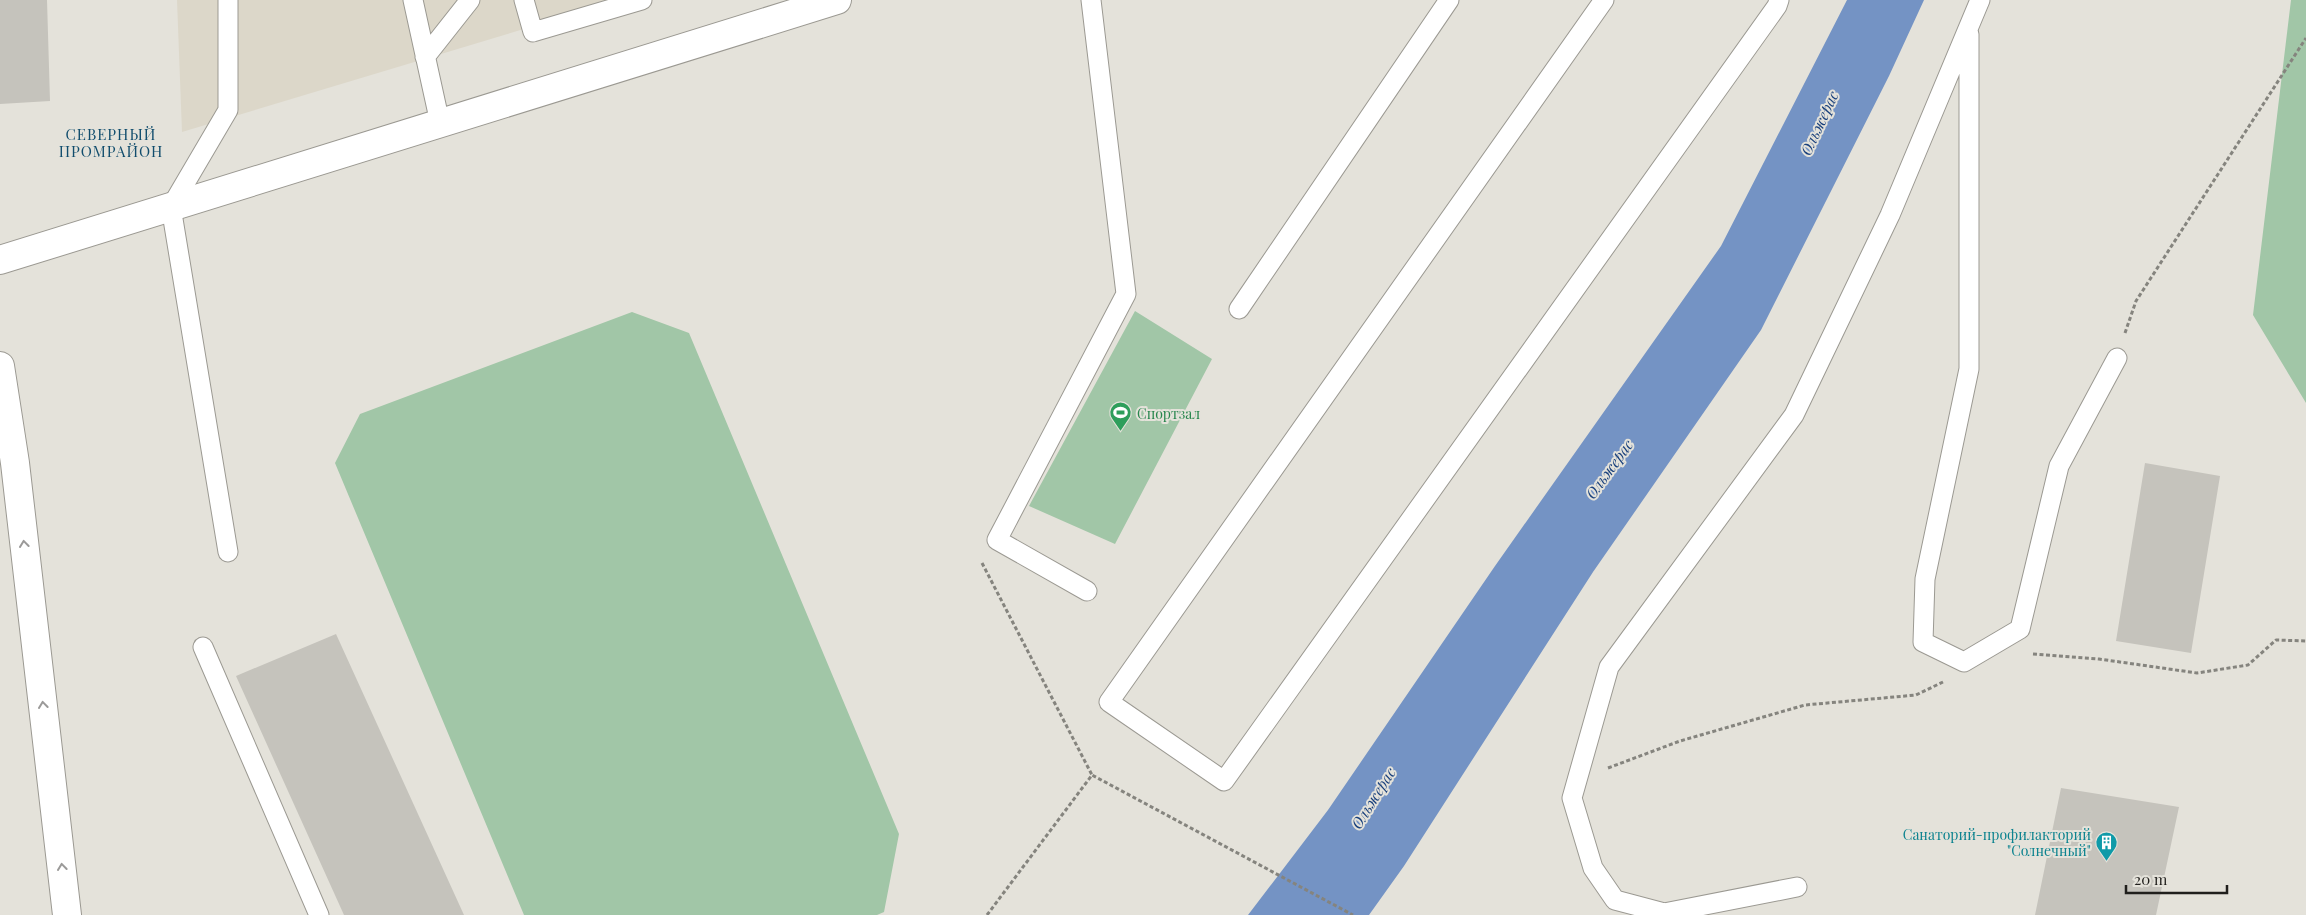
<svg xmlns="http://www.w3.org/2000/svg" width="2306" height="915" viewBox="0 0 2306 915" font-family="'Playfair Display',serif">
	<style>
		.built { fill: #dcd7c9 }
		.green { fill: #a1c6a7 }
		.water { fill: #7493c4 }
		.building { fill: #c5c3bc }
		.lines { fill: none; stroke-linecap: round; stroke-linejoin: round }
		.service-casing { stroke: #9b9992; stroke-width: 21 }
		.minor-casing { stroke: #9b9992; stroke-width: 30 }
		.path { stroke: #85847e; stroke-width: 3; stroke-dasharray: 4 2.5; stroke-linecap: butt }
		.service { stroke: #fff; stroke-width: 19 }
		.minor { stroke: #fff; stroke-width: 28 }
		.oneway { stroke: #9b9a99 }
		.labels { text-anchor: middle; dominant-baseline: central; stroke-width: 4; stroke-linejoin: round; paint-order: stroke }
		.leisure-label { font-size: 14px; fill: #27864d; stroke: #e4e2da; text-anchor: start }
		.culture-label { font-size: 14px; fill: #0d838f; stroke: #e4e2da; text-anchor: end }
		.water-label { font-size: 15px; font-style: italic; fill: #19407c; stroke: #e4e2da }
		.neighbourhood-label { font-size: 15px; letter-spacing: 1px; fill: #114d6d; stroke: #e4e2da }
	</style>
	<rect width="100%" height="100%" fill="#e4e2da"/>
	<path class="built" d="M177 0H620L182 132Z"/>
	<path class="green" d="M2291 0H2306V403L2253 315Z
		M1135 311 1212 359 1115 544 1029 506Z
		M632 312 689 333 899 834 884 912 877 915H524L335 463 360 414Z"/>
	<path class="water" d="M1847 0H1924L1889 76 1761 330 1593 572 1404 866 1369 915H1248L1328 810 1495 566 1721 246Z"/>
	<path class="building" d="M0 0H47L50 101 0 104Z
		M2145 463 2220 476 2191 653 2116 641Z
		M336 634 464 915H344L236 676Z
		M2061 788 2179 807 2156 915H2035Z"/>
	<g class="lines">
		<defs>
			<path id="service" d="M413 0 440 123
				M524 0 533 32 642 0
				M1604 0 1109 702 1224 781 1777 6 1779 0
				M1969 34V369L1925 579 1923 642 1964 662 2020 629 2059 466 2117 358
				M425 57 470 0
				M1239 309 1449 0
				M228 552 171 207 228 110V0
				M1087 591 997 540 1126 294 1091 0
				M203 647 319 915
				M1797 887 1664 913 1615 900 1593 868 1572 798 1609 667 1794 415 1890 215 1980 0"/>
			<path id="minor" d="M0 260 837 0
				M0 366 15 463 67 915"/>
		</defs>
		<use href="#service" class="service-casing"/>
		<use href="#minor" class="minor-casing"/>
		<path class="path" d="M2125 333 2136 301 2306 38
			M982 563 1092 775
			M2033 654 2099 659 2197 673 2248 665 2276 640 2306 641
			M1608 768 1680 741 1805 705 1916 695 1943 682
			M987 915 1092 775 1353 915"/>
		<use href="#service" class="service"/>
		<use href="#minor" class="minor"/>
	</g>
	<defs><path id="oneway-chevron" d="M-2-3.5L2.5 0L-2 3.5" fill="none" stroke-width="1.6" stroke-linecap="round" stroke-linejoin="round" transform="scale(1.25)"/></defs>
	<g class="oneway">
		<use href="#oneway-chevron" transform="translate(24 544) rotate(-97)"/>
		<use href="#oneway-chevron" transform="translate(43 705) rotate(-97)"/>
		<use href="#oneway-chevron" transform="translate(62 867) rotate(-97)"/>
	</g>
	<defs>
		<symbol id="stadium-pin" viewBox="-11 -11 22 30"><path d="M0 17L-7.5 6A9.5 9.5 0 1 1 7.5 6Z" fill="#2e9e5b" stroke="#e4e2da"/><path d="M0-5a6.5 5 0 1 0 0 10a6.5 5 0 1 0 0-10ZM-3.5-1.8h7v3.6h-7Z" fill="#fff"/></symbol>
		<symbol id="building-pin" viewBox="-11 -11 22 30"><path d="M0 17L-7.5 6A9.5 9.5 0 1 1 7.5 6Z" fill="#0f9aa8" stroke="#e4e2da"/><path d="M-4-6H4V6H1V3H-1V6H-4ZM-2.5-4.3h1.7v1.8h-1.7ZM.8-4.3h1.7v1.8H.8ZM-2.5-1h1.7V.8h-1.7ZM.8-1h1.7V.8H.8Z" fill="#fff"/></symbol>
	</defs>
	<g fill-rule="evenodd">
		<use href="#stadium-pin" x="1108" y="400" width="25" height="34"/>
		<use href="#building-pin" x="2094" y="830" width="25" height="34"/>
	</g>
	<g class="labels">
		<g class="leisure-label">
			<text x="1137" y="413">Спортзал</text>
		</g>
		<g class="culture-label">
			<text x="2091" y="834">Санаторий-профилакторий<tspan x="2091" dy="16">"Солнечный"</tspan></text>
		</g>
		<g class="water-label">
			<text transform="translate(1819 123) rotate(-65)">Ольжерас</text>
			<text transform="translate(1609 469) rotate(-54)">Ольжерас</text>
			<text transform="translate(1373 798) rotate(-58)">Ольжерас</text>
		</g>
		<g class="neighbourhood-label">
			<text x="111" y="134">СЕВЕРНЫЙ<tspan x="111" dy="17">ПРОМРАЙОН</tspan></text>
		</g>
	</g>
	<path d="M2126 885v8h101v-8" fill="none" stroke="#201f1c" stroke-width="2.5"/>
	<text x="2134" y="885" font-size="15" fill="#201f1c" stroke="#e4e2da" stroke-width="4" paint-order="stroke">20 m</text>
</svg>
